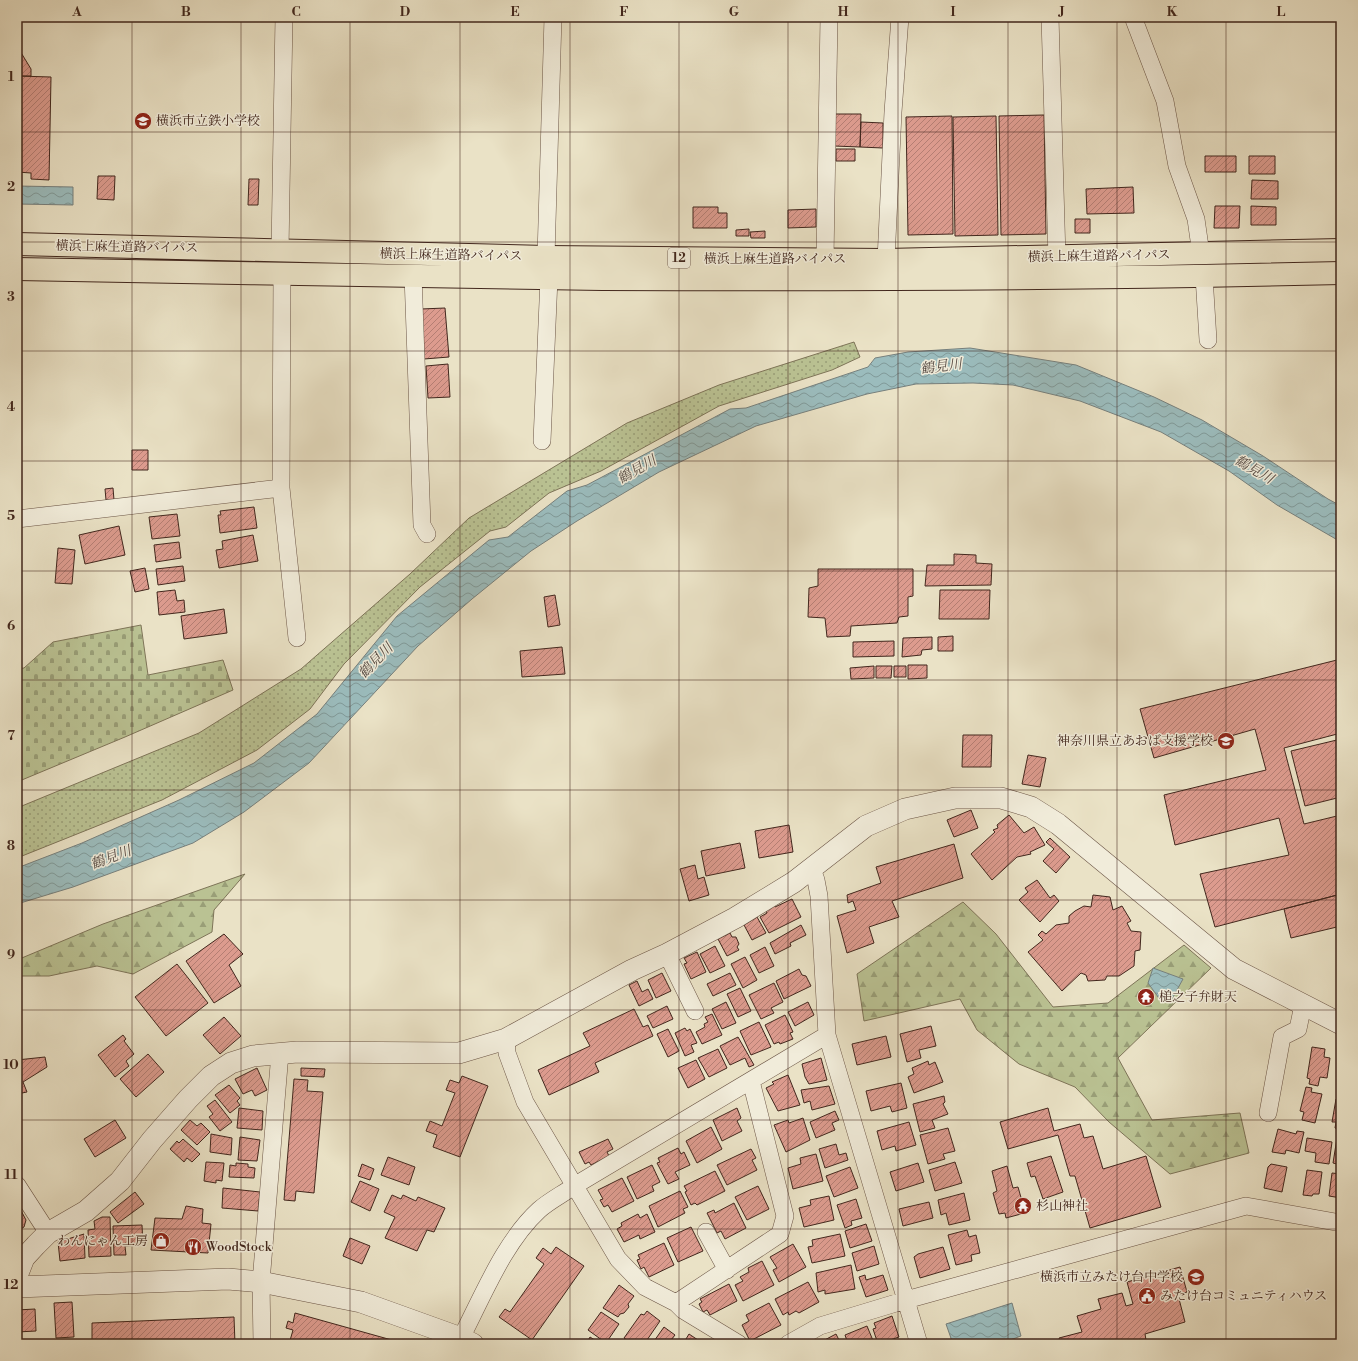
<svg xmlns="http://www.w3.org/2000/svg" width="1358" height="1361" viewBox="0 0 1358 1361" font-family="'Libre Bodoni','Noto Serif JP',serif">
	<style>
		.grass { fill: url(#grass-dots); stroke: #7e7458 }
		.forest { fill: url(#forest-firs); stroke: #7e7458 }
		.cemetery { fill: url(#cemetery-stones); stroke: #7e7458 }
		.water { fill: url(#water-waves); stroke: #77807d }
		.building { fill: url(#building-hatch); stroke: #42271d }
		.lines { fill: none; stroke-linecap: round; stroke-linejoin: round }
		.minor-casing { stroke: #6c5647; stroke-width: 18 }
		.tertiary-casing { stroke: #6c5647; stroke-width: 22 }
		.primary-casing { stroke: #42271d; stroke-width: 24 }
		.minor { stroke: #f1ecda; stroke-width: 17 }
		.tertiary { stroke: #f1ecda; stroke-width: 21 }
		.primary { stroke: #eae2c6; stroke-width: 22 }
		.grid { fill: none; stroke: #42271d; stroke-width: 1; stroke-opacity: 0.55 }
		.labels { text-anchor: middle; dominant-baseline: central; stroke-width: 3; stroke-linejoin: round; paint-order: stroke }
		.shield { fill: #f1ecda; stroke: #766256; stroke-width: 1 }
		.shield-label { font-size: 12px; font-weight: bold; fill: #42271d }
		.poi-label { font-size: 13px; fill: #42271d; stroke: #f1ecda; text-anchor: start }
		.street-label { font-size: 13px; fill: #42271d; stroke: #f1ecda }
		.water-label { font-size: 14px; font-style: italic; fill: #584c45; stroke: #f1ecda }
		.neatline { fill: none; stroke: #42271d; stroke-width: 1.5 }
		.grid-label { font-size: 13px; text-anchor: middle; font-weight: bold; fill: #42271d }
	</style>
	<defs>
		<pattern id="grass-dots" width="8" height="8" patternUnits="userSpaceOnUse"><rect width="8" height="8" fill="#bac293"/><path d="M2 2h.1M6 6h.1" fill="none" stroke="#999e77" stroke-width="1.8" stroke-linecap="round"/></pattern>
		<pattern id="forest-firs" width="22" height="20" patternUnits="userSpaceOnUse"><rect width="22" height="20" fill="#bac293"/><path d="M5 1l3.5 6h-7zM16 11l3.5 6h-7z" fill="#999e77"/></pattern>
		<pattern id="cemetery-stones" width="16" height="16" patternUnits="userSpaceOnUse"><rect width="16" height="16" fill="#bac293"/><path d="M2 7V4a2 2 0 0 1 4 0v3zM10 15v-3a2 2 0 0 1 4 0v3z" fill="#999e77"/></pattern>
		<pattern id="water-waves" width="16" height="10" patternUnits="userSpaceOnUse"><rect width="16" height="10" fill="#9bbcbd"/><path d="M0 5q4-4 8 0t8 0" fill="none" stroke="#809999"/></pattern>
		<pattern id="building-hatch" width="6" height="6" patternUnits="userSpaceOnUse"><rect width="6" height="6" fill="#dc9b8e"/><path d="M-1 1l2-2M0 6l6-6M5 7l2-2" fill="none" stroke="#b47e73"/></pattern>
	</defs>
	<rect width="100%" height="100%" fill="#eae2c6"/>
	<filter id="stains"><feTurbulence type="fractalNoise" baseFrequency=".005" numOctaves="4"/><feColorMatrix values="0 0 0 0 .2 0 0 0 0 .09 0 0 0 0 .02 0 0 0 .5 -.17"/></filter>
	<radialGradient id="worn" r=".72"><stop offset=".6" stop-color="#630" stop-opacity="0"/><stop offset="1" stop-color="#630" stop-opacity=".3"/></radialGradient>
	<path class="grass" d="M854 342 860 357 832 370 719 406 601 471 549 493 506 527 490 531 420 587 344 664 310 709 257 750 162 800 17 858V808L199 733 301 669 410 574 469 518 627 423 719 385Z"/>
	<path class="forest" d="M245 874 214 910 212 932 133 974 97 966 49 976H17V960L103 924Z
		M963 902 996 934 1053 1007 1108 1003 1184 945 1211 968 1118 1058 1152 1120 1240 1113 1249 1153 1170 1174 1109 1122 1075 1087 1019 1064 977 1030 960 999 864 1021 857 974Z"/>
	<path class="cemetery" d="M141 625 148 675 223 660 233 690 125 737 17 782V669L24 668 53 642Z"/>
	<path class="water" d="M17 186 73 187V205L17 204Z
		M970 348 1076 365 1154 397 1202 420 1263 456 1328 499 1341 506V542L1277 505 1229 471 1161 432 1080 401 1013 385 973 383 916 384 867 394 756 426 659 472 577 521 531 551 472 599 418 646 309 763 244 812 193 843 73 887 17 904V868L82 843 179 800 254 763 317 714 397 616 489 540 508 537 567 491 587 485 730 409 746 408 868 367 875 358 908 352Z
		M1153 968 1183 979 1172 999 1161 1001 1148 983Z
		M1012 1303 1021 1336 999 1344H953L946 1324Z"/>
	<path class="building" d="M17 46 31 69V76H22L17 68Z
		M17 76 51 77 49 180 31 179V173L17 172Z
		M835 114H861L860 147 834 146Z
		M1044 115 1046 234 1001 235 999 116Z
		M952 116 953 234 908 235 906 117Z
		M996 116 998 235 955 236 953 117Z
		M861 122 883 123V148L860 147Z
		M836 149H855V161H836Z
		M1205 156H1236V172H1205Z
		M1249 156H1275V174H1249Z
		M98 176H115L114 200 97 199Z
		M249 179H259L258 205H248Z
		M1252 180 1278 181V199H1251Z
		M1133 187 1134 213 1087 214 1086 189Z
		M1215 206H1240L1239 228H1214Z
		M1251 206 1276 207V225H1251Z
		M693 207H718V213H727V228H693Z
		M816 209V227L788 228V210Z
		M1075 219H1090V233H1075Z
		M749 229V236H736V230Z
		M765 231V238H751L750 232Z
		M445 308 449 357 424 359 421 309Z
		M448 364 450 397 428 398 426 366Z
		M132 450H148V470H132Z
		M113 488 114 500H106L105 489Z
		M254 507 257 528 220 533 218 515H221L220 511Z
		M177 514 180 536 152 539 149 517Z
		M119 526 125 555 85 564 79 535Z
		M253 535 258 561 219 568 216 550 223 549 222 541Z
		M179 542 181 558 156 562 154 545Z
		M58 548 75 550 72 584 55 583Z
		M954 554 976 555V563L992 564 991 585 925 586 927 565H954Z
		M183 566 185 581 158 585 156 569Z
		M145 568 149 589 135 592 130 571Z
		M818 569H913V596L908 597V616L899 617 897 623 851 626 850 636 827 637 825 618 808 617 809 588 818 586Z
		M175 590 177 601 184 600 185 612 159 615 157 592Z
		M940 590H990L989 619H939Z
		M555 595 560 625 548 627 544 597Z
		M224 609 227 633 184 639 181 616Z
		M953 636V651H938V637Z
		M932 637V649L922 650 921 655 902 657 903 638Z
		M894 641V656L853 657V642Z
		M562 647 565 674 522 677 520 651Z
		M1341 659V733L1284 748 1304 824 1341 815V894L1215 927 1200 874 1289 855 1279 818 1175 845 1164 795 1266 770 1255 729 1154 758 1140 709Z
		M908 665H927V678L908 679Z
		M874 666V678L851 679 850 668Z
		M876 666H892L891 678H876Z
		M894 666H906V677H894Z
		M963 735H992L991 767H962Z
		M1341 739V797L1305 806 1291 751Z
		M1028 755 1046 758 1040 787 1022 784Z
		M971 810 978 828 954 837 947 820Z
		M1009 815 1024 833 1034 827 1045 845 1030 852 1031 854 1017 857 992 880 971 854 995 832 993 830 998 828 997 825Z
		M789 825 793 852 759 858 755 831Z
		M1050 838 1070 857 1056 873 1043 861 1054 849 1046 842Z
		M740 843 745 868 706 876 701 851Z
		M954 844 963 878 892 901 899 917 869 927 874 943 847 953 837 916 856 910 853 901 848 903 847 895 881 883 876 867Z
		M695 865 698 879 704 877 709 895 689 901 680 869Z
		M1037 880 1050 898 1054 895 1059 901 1040 922 1019 900 1028 892 1025 888Z
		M1341 894V926L1291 938 1284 909Z
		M1093 895 1110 897 1113 910 1122 906 1131 921 1127 923 1131 931 1141 932 1140 950 1135 951 1134 966 1119 976H1107L1105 980 1088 981 1086 975 1081 973 1062 991 1028 952 1043 940 1038 935 1042 931 1046 934 1056 925 1069 923V916L1075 911 1084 906 1091 907Z
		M792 899 801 917 769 933 760 917 767 913 765 909 774 904 775 907Z
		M757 917 766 933 752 940 744 925Z
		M801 925 806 935 790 943 791 946 775 954 770 943Z
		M730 933 732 937H736L739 944 737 947 739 950 727 956 718 939Z
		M224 934 243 954 229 965 241 986 214 1003 186 961Z
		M715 946 725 966 710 973 700 954Z
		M765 947 774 966 759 973 750 955Z
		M697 952 706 972 691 979 684 964 687 963 684 958Z
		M745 957 757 980 743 988 731 964Z
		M177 964 208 1003 166 1036 135 997Z
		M799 969 802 975 806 976 811 986 784 999 776 981Z
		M662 973 671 991 656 998 648 980Z
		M730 973 736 985 713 996 707 984Z
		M637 981 642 992 648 989 653 999 639 1006 629 985Z
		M774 983 783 1002 771 1008 774 1013 761 1019 749 995Z
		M740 988 751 1011 738 1017 727 994Z
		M726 1002 736 1023 722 1029 712 1009Z
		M808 1002 814 1015 795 1026 788 1012Z
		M667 1006 673 1019 653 1028 647 1016Z
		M634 1009 643 1027 648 1025 653 1036 595 1063 599 1072 549 1095 538 1070 590 1046 583 1033Z
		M712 1014 722 1035 702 1044 696 1032 705 1027 704 1024 708 1022 705 1017Z
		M785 1015 793 1032 790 1033 793 1039 780 1044 779 1042 774 1044 765 1025Z
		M224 1017 241 1036 220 1054 203 1035Z
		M759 1022 771 1047 751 1055 740 1031Z
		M931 1026 936 1046 919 1050 921 1058 907 1062 900 1034Z
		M685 1028 687 1031 690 1029 697 1043 691 1045 694 1052 685 1056 675 1033Z
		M668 1029 679 1051 668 1057 657 1034Z
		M123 1035 126 1039 124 1041 134 1054 126 1061 129 1066 115 1077 98 1055Z
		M886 1036 891 1057 857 1065 852 1044Z
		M738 1037 754 1065 749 1067 745 1058 730 1065 720 1046Z
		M1312 1047 1325 1049 1324 1057 1330 1058 1327 1078 1320 1077 1318 1086 1309 1084 1310 1079 1307 1078Z
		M718 1049 727 1068 709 1077 698 1058Z
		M148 1054 164 1072 136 1097 120 1079Z
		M45 1057 47 1067 23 1082 27 1092 17 1094V1060Z
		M821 1058 827 1080 809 1084 805 1077 802 1064Z
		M696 1060 705 1079 688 1088 678 1068Z
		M928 1061 929 1065 935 1062 943 1082 914 1093 908 1077 914 1074 912 1068Z
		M257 1068 267 1090 255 1096 252 1090 243 1094 235 1079Z
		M301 1068 325 1069 324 1077 301 1076Z
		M788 1075 800 1105 778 1111 766 1088 774 1084 772 1082Z
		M462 1076 488 1086 460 1157 433 1147 437 1135 426 1131 430 1121 442 1126 455 1093 446 1090 450 1080 459 1083Z
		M294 1079 308 1080 307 1091 323 1092 314 1193 296 1191 295 1201 284 1200Z
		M901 1083 907 1108 892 1112 890 1106 871 1111 866 1091Z
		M229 1085 240 1098 237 1101 240 1105 230 1113 215 1095Z
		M829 1086 835 1104 812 1110 810 1101 804 1103 801 1090Z
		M1306 1087 1312 1088 1311 1092 1322 1094 1315 1123 1302 1120 1304 1112 1300 1111Z
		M944 1096 945 1102 943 1104 948 1114 932 1120 935 1128 920 1132 913 1104Z
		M1336 1099H1341V1130L1335 1128 1336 1122H1332Z
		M215 1100 232 1122 220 1131 209 1117 213 1114 207 1106Z
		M239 1108 263 1111 262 1130 237 1128Z
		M737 1108 741 1118 737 1121 742 1131 722 1141 713 1120Z
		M1048 1108 1054 1131 1080 1124 1084 1138 1093 1136 1103 1169 1146 1156 1161 1207 1090 1228 1075 1176H1070L1058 1135 1008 1149 1000 1122Z
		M835 1111 839 1120 832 1123 835 1130 816 1138 810 1122Z
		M803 1118 810 1140 786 1152 774 1125 788 1120 789 1123Z
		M115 1120 126 1138 95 1157 84 1139Z
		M190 1120 197 1126 201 1123 210 1132 197 1145 181 1130Z
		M909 1122 916 1145 896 1151 895 1146 882 1150 877 1131Z
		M711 1127 722 1149 697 1163 686 1141Z
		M948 1128 955 1151 943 1154 945 1159 928 1164 920 1135Z
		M1278 1129 1296 1134 1297 1131 1304 1132 1299 1153 1286 1150 1285 1154 1272 1152Z
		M211 1134 232 1138 231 1155 210 1152Z
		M240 1137 260 1140 257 1161 238 1160Z
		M1307 1138 1332 1142 1329 1164 1315 1162 1316 1153 1305 1151Z
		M1337 1138H1341V1165L1333 1163Z
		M183 1139 200 1154 192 1162 187 1158 184 1162 170 1149 177 1141 179 1143Z
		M608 1139 613 1149 607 1152 609 1156 591 1165 589 1162 585 1164 579 1152Z
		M836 1144 839 1155 846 1153 848 1160 825 1168 819 1149Z
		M678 1148 681 1154 684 1152 690 1165 675 1172 679 1179 668 1184 657 1163 660 1162 658 1158Z
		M751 1149 756 1158 752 1160 757 1170 727 1185 717 1165Z
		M816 1154 823 1181 793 1189 788 1168 801 1164 800 1158Z
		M1051 1156 1063 1192 1043 1199 1035 1176 1031 1177 1027 1163Z
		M388 1157 415 1167 409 1185 381 1175Z
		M206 1162 224 1163 222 1181 216 1180V1183L204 1181Z
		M955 1162 962 1183 935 1191 929 1170Z
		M236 1163 248 1164V1167L255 1168 254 1178 229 1177 230 1165 236 1166Z
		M918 1163 924 1182 896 1191 890 1172Z
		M362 1164 374 1169 370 1180 358 1176Z
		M1271 1164 1287 1167 1282 1192 1264 1188 1268 1167Z
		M652 1165 660 1182 652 1186 654 1191 637 1199 627 1177Z
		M1007 1166 1013 1188 1018 1187 1024 1208 1019 1209 1021 1214 1006 1218 1005 1213 999 1214 993 1193 997 1191 992 1171Z
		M850 1167 858 1188 834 1197 826 1176Z
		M1307 1170 1322 1172 1319 1194H1313L1312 1196 1303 1195Z
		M715 1171 725 1191 697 1205 695 1203 691 1205 685 1192 687 1191 684 1186Z
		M1332 1173 1341 1174V1198L1329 1196Z
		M622 1178 634 1201 612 1212 608 1205 604 1207 600 1200 603 1199 598 1190Z
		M360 1181 379 1189 370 1211 351 1202Z
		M758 1186 769 1209 747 1220 735 1197Z
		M223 1188 260 1192 258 1211 222 1208Z
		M680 1191 688 1207 683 1209 685 1213 658 1227 649 1206Z
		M135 1192 144 1204 118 1223 110 1212Z
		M964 1193 970 1220 949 1225 946 1213 941 1215 938 1200Z
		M392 1195 401 1199 403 1195 416 1201 418 1197 445 1208 434 1232 427 1230 417 1251 385 1238 395 1217 384 1212Z
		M829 1196 834 1220 804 1227 799 1208 811 1205 810 1200Z
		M856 1199 862 1218 851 1221 852 1225 845 1228 837 1205Z
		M929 1202 933 1218 903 1226 899 1209Z
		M734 1203 746 1228 725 1239 721 1231 717 1233 707 1213 714 1210 715 1213Z
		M18 1205 26 1220 24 1227 17 1231Z
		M186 1206 203 1209 202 1223 211 1224 208 1253 151 1250 155 1218 182 1219Z
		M638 1214 640 1218 647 1214 655 1232 640 1239 639 1235 624 1242 617 1229 622 1226 621 1223Z
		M102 1217H110L111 1256 89 1257 88 1230 95 1229 94 1221Z
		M866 1224 872 1241 850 1248 845 1231Z
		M142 1225 143 1245 125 1246 126 1255H114L113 1226Z
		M691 1227 703 1251 678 1262 667 1238Z
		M967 1230 969 1237 976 1235 980 1253 971 1255 972 1261 956 1265 948 1235Z
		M84 1234 85 1258 60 1261 58 1242Z
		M840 1234 845 1256 812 1263 808 1247 813 1246 812 1240Z
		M350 1238 370 1246 362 1264 343 1256Z
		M664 1243 674 1265 649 1277 644 1267 641 1269 637 1260 640 1259 638 1255Z
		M793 1244 806 1267 779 1282 773 1270 777 1268 770 1257Z
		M874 1246 879 1264 857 1271 852 1253Z
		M556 1247 584 1266 532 1340 499 1317 505 1309 510 1312 544 1264 536 1258 543 1248 551 1254Z
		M943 1247 950 1269 920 1278 914 1257 918 1254Z
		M762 1261 774 1285 743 1301 735 1285 743 1281 740 1277 749 1272 748 1268Z
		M851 1265 855 1289 825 1294V1290L818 1292 816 1273Z
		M1180 1267 1187 1292 1178 1295 1185 1322 1145 1334 1146 1340 1134 1344H1061L1059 1338 1082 1332 1077 1316 1101 1309 1098 1299 1122 1293 1126 1306 1133 1304 1127 1282Z
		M865 1275 866 1280 883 1275 888 1290 866 1297 859 1277Z
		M808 1282 819 1302 799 1313 796 1311 789 1315 788 1312 783 1315 775 1299Z
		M729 1284 737 1301 710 1315 707 1310 703 1312 699 1304 702 1302 700 1299Z
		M619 1285 634 1296 628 1304 629 1307 624 1313 620 1314 618 1317 603 1308Z
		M72 1302 74 1337 56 1338 54 1303Z
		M769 1303 781 1325 750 1341 742 1325 749 1321 746 1315Z
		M35 1309 36 1331 17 1332V1310Z
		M647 1311 660 1321 647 1340H644L641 1344H633L624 1338 641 1314 644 1315Z
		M601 1312 619 1324 606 1343 588 1330Z
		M295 1313 406 1344H289L293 1330 286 1328 288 1321 293 1323Z
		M892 1316 899 1337 878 1344 873 1329 876 1328 874 1323Z
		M234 1317 235 1344H92V1323Z
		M867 1326 874 1343 848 1344 845 1335Z
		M664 1327 675 1335 668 1344H652Z
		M689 1334 704 1344H683Z
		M836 1334 841 1344H817Z
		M590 1337 601 1344H586Z"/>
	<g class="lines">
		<defs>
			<path id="minor" d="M1050 17 1057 258
				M1133 17 1165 101 1177 166 1196 219 1201 254
				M280 250 284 17
				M546 257 553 17
				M825 259 829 17
				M886 260 893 112 900 17
				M282 273 281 488 297 638
				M413 275 422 525 427 534
				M1204 276 1208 340
				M542 441 549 278
				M17 519 281 488
				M667 954 695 1011
				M827 1035 919 1344
				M506 1039 507 1053 525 1102 618 1259 645 1287 676 1303 683 1310 739 1344
				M1268 1113 1282 1037 1298 1029 1303 1005
				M17 1185 48 1233
				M706 1232 727 1270
				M676 1303 780 1234 785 1216 751 1081
				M461 1338C483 1296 504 1242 539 1210 549 1201 563 1194 574 1186L827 1035 819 896 816 880 812 869
				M262 1344 261 1282 280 1053
				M788 1344 820 1326 906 1300 1246 1206 1341 1223"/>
			<path id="tertiary" d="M17 1276 24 1258 36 1245 48 1233 86 1211 120 1181 152 1140 188 1099 211 1076 231 1063 253 1056 297 1052 459 1053 506 1039 632 970 667 954 735 918 794 882 866 826 905 809 955 798H1001L1031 807 1058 824 1234 969 1341 1024
				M17 1287 228 1279 261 1282 361 1302 461 1338 473 1344"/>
			<path id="primary" d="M17 244 546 257 886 260 1341 250
				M17 269C212 272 407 277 602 279 849 280 1095 279 1341 273"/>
		</defs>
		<use href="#minor" class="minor-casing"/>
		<use href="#tertiary" class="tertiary-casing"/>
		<use href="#primary" class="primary-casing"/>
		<use href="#minor" class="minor"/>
		<use href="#tertiary" class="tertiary"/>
		<use href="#primary" class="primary"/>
	</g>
	<path class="grid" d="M132 17V1344M241 17V1344M350 17V1344M460 17V1344M570 17V1344M679 17V1344M788 17V1344M898 17V1344M1008 17V1344M1117 17V1344M1226 17V1344M17 132H1341M17 242H1341M17 351H1341M17 461H1341M17 571H1341M17 680H1341M17 790H1341M17 900H1341M17 1010H1341M17 1120H1341M17 1229H1341"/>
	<defs>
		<symbol id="school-disc" viewBox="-11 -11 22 22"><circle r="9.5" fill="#8f2418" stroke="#f1ecda"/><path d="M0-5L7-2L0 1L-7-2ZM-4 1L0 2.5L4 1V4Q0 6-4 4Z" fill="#fff"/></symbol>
		<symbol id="temple-disc" viewBox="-11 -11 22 22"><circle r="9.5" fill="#8f2418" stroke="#f1ecda"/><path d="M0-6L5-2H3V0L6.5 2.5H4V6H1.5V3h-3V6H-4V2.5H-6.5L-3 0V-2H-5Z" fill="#fff"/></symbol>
		<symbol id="shop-disc" viewBox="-11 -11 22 22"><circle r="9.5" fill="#8f2418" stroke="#f1ecda"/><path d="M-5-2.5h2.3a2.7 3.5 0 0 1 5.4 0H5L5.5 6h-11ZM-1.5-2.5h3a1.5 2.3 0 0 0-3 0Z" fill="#fff"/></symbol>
		<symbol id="restaurant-disc" viewBox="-11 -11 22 22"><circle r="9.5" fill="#8f2418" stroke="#f1ecda"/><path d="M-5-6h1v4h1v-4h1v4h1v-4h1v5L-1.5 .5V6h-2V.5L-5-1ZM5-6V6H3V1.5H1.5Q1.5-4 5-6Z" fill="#fff"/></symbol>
		<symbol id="civic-disc" viewBox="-11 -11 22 22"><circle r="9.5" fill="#8f2418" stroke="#f1ecda"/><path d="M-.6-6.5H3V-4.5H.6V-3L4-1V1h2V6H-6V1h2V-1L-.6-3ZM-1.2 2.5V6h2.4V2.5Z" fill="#fff"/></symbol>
	</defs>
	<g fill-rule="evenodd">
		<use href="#school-disc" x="133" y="111" width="20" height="20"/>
		<use href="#school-disc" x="1216" y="731" width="20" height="20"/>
		<use href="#temple-disc" x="1136" y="987" width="20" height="20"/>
		<use href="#temple-disc" x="1013" y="1196" width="20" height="20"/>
		<use href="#shop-disc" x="151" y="1231" width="20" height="20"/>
		<use href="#restaurant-disc" x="183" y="1237" width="20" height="20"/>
		<use href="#school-disc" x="1186" y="1267" width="20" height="20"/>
		<use href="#civic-disc" x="1137" y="1286" width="20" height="20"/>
	</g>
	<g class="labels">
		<rect class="shield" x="668" y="248" width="22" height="20" rx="3"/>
		<g class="shield-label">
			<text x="679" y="258">12</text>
		</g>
		<g class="poi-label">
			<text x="156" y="121">横浜市立鉄小学校</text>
			<text x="1213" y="741" text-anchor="end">神奈川県立あおば支援学校</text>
			<text x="1159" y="997">槌之子弁財天</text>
			<text x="1036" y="1206">杉山神社</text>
			<text x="148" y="1241" text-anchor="end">わんにゃん工房</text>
			<text x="206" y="1247">WoodStock</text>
			<text x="1183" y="1277" text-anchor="end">横浜市立みたけ台中学校</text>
			<text x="1160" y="1296">みたけ台コミュニティハウス</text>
		</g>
		<g class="street-label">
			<text transform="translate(127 247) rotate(1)">横浜上麻生道路バイパス</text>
			<text transform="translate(451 255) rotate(1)">横浜上麻生道路バイパス</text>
			<text transform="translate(1099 256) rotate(-1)">横浜上麻生道路バイパス</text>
			<text x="775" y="259">横浜上麻生道路バイパス</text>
		</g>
		<g class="water-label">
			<text transform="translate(941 367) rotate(-7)">鶴見川</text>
			<text transform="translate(637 470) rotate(-30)">鶴見川</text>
			<text transform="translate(1254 470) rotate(30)">鶴見川</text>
			<text transform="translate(376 661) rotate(-46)">鶴見川</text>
			<text transform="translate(111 858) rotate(-21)">鶴見川</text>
		</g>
	</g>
	<rect width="1358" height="1361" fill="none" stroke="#eae2c6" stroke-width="44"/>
	<rect x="22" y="22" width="1314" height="1317" class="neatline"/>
	<g class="grid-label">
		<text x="77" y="16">A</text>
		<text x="186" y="16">B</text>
		<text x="296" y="16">C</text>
		<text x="405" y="16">D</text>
		<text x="515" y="16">E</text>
		<text x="624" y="16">F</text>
		<text x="734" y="16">G</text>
		<text x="843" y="16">H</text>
		<text x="953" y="16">I</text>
		<text x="1062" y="16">J</text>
		<text x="1172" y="16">K</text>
		<text x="1281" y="16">L</text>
		<text x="11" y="81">1</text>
		<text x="11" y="191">2</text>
		<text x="11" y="301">3</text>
		<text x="11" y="411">4</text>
		<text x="11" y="520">5</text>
		<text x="11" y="630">6</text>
		<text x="11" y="740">7</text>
		<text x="11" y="850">8</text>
		<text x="11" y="959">9</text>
		<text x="11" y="1069">10</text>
		<text x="11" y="1179">11</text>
		<text x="11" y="1289">12</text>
	</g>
	<rect width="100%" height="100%" filter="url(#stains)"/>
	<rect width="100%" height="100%" fill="url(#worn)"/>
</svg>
